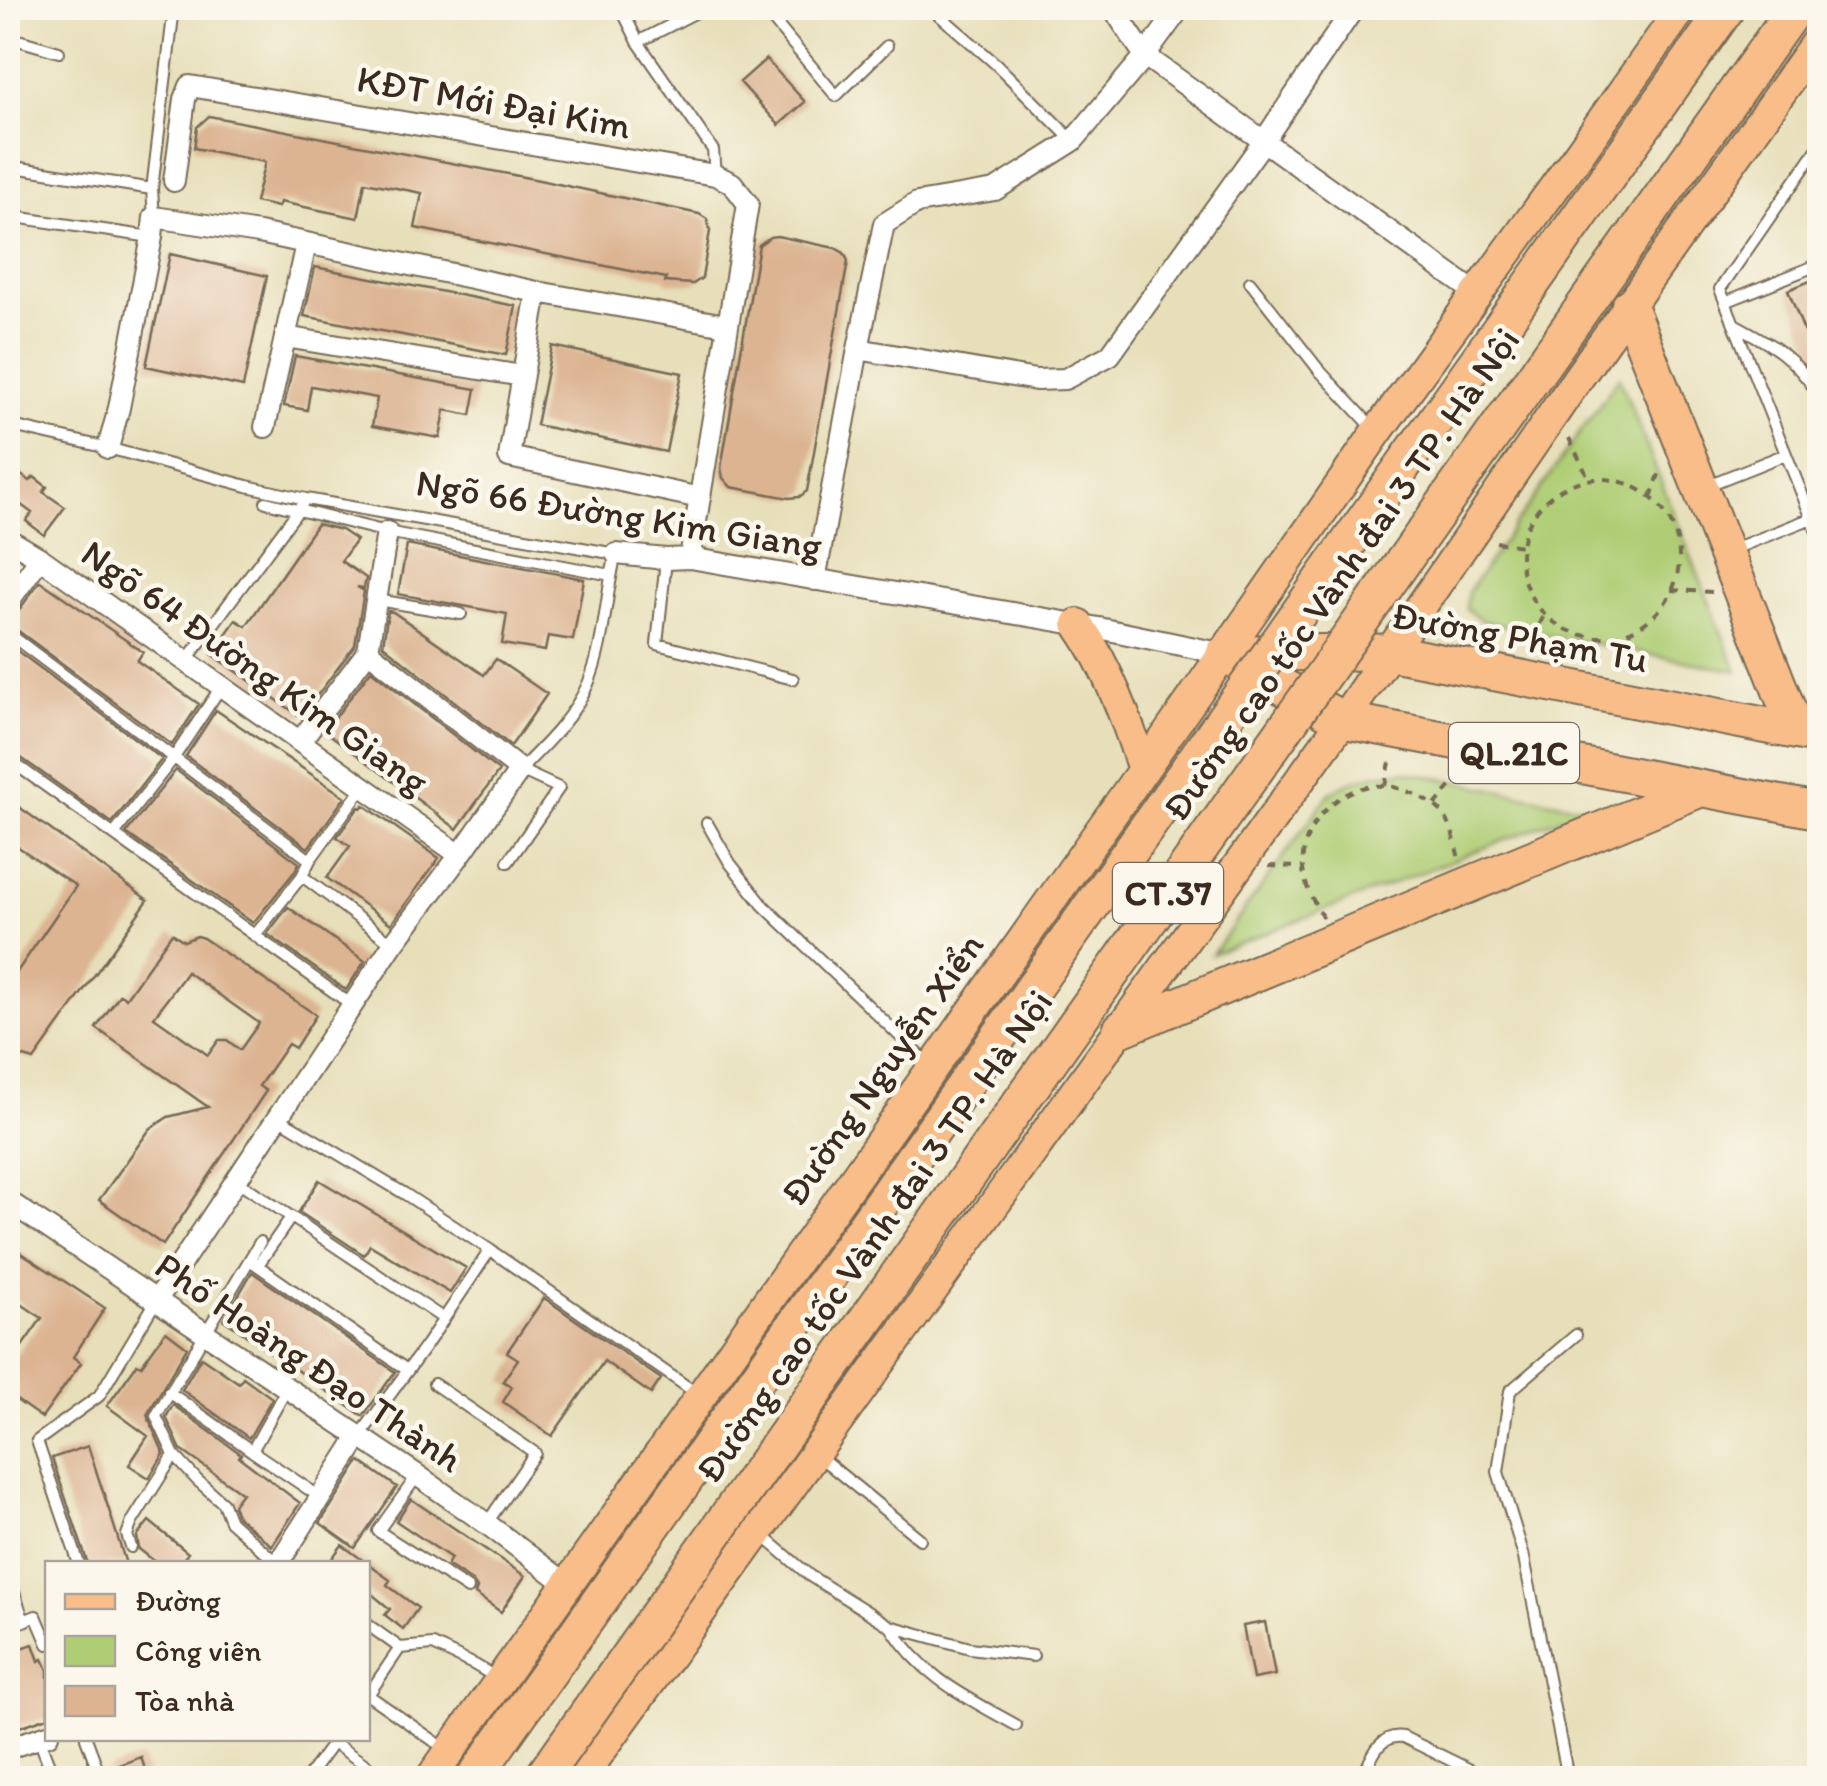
<svg xmlns="http://www.w3.org/2000/svg" width="1827" height="1786" viewBox="0 0 1827 1786" font-family="Itim,sans-serif">
	<style>
		.green { fill: #afcd74; stroke: #757c49; stroke-width: 2.5 }
		.building { fill: #dcb492; fill-rule: evenodd }
		.lines { fill: none; stroke-linecap: round; stroke-linejoin: round }
		.lane-casing { stroke: #776955; stroke-width: 14 }
		.street-casing { stroke: #776955; stroke-width: 24 }
		.primary-casing { stroke: #776955; stroke-width: 34 }
		.highway-casing { stroke: #776955; stroke-width: 39 }
		.path { stroke: #776955; stroke-width: 4; stroke-dasharray: 8 8; stroke-linecap: butt }
		.lane { stroke: #fff; stroke-width: 10 }
		.street { stroke: #fff; stroke-width: 20 }
		.primary { stroke: #f8bd89; stroke-width: 30 }
		.highway { stroke: #f8bd89; stroke-width: 35 }
		.highway-bridge-casing { stroke: #776955; stroke-width: 39; stroke-linecap: butt }
		.highway-bridge { stroke: #f8bd89; stroke-width: 35 }
		.labels { text-anchor: middle; dominant-baseline: central; stroke-width: 9; stroke-linejoin: round; paint-order: stroke }
		.shield { fill: #fbf7ec; stroke: #75685c; stroke-width: 2.5 }
		.shield-label { font-size: 35px; font-weight: bold; fill: #3b2a1e }
		.street-label { font-size: 38px; fill: #3b2a1e; stroke: #fbf7ec }
	</style>
	<rect width="100%" height="100%" fill="#fbf7ec"/>
	<filter id="ink" filterUnits="userSpaceOnUse"><feTurbulence type="fractalNoise" baseFrequency=".01" numOctaves="2"/><feDisplacementMap in="SourceGraphic" scale="20" xChannelSelector="R" yChannelSelector="G"/><feConvolveMatrix kernelMatrix="1 2 1 2 8 2 1 2 1" color-interpolation-filters="sRGB"/></filter>
	<filter id="wash" filterUnits="userSpaceOnUse"><feTurbulence type="fractalNoise" baseFrequency=".0048" numOctaves="4" result="noise"/><feDisplacementMap in="SourceGraphic" scale="40" xChannelSelector="R" yChannelSelector="G"/><feGaussianBlur stdDeviation="2.25" result="paint"/><feColorMatrix in="noise" values="0 0 0 0 0 0 0 0 0 0 0 0 0 0 0 0 0 1.4 0 .05"/><feComposite in="paint" operator="in"/></filter>
	<g filter="url(#wash)">
		<rect width="100%" height="100%" fill="#e7dfba"/>
		<path class="green" d="M1619 377 1737 671 1507 627 1480 620 1466 609 1468 592Z
			M1403 771 1587 808 1212 954 1330 793C1354 778 1375 773 1403 771Z"/>
		<g id="blocks">
			<path class="building" d="M766 59 805 102 779 125 740 82Z
				M209 116 539 180 699 214 707 219 710 231 702 278 693 284 665 282 666 278 415 228 422 193 365 182 358 218 280 202 278 207 255 202 265 162 194 148 197 127Z
				M777 236 835 248 844 253 848 261 807 491 799 497 789 498 731 487 723 478 721 468 759 245 770 237Z
				M170 254 267 276 243 387 146 366Z
				M315 267 516 306 506 355 304 316Z
				M1820 277V367H1818L1788 290Z
				M552 346 682 373 666 452 536 425Z
				M295 356 476 389 471 415 445 410 440 438 372 426 377 398 311 386 307 410 284 406Z
				M18 473 30 481 34 477 47 487 43 492 65 507 44 535 26 521 32 513 8 495V487Z
				M317 524 341 530 356 540 341 561 366 578 364 588 357 587 364 591 355 645 301 717 212 654 236 620 246 626Z
				M407 545 584 579 573 640 548 636 545 651 502 644 507 614 398 594Z
				M40 581 143 652 137 661 199 704 172 745 9 624Z
				M388 611 393 612 484 675 496 659 547 694 511 746 383 645Z
				M8 644 162 759 112 823 13 752 8 750Z
				M371 670 499 771 457 829 325 731Z
				M216 710 345 797 308 848 186 756Z
				M176 770 299 863 295 871 253 923 126 833Z
				M8 799 148 900 34 1060 8 1052V985L76 886 8 840Z
				M364 805 439 858 391 924 327 878 350 846 337 837 359 807 361 808Z
				M288 907 365 961 346 990 267 934Z
				M172 933 184 941 197 936 203 938 316 1015 295 1048 288 1044 259 1086 266 1091 163 1245 99 1200 150 1129 168 1117 208 1107 96 1028 120 994 126 998ZM187 972 259 1023 240 1050 227 1040H219L208 1055 154 1017Z
				M319 1180 466 1268 450 1293 370 1245 364 1255 299 1212Z
				M8 1244 105 1308 73 1357 81 1363 42 1418 8 1394V1366L42 1318 8 1295Z
				M252 1272 395 1372 363 1416 224 1320Z
				M544 1298 661 1379 651 1394 604 1361 552 1436 503 1402 512 1387 503 1381 518 1359 507 1352Z
				M166 1331 187 1347 147 1415 164 1454 149 1478 129 1465 148 1436 107 1406 137 1364 141 1366Z
				M201 1357 239 1383 243 1377 272 1398 249 1438 182 1390Z
				M173 1405 241 1454 239 1457 300 1503 272 1546 237 1516 233 1505 242 1493 181 1450 166 1417Z
				M88 1446 109 1510 126 1564H88L52 1458Z
				M360 1461 397 1487 355 1548 320 1523Z
				M411 1499 525 1576 501 1612 475 1594 477 1588 473 1582 447 1565 451 1558 396 1521Z
				M149 1521 188 1553 179 1564H158L139 1549 137 1536Z
				M342 1545 390 1580 387 1585 418 1608 403 1629 385 1615 390 1609 368 1591V1564H328Z
				M1265 1622 1275 1675 1253 1679 1243 1626Z
				M33 1644 39 1661 43 1659 48 1670V1717L8 1731V1653Z
				M141 1757 148 1778H110L107 1770Z"/>
		</g>
	</g>
	<g filter="url(#ink)">
		<use href="#blocks" fill-opacity="0" stroke="#776955" stroke-width="2.5"/>
		<g class="lines">
			<defs>
				<path id="lane" d="M621 8 638 42 713 150 715 174
					M763 8 836 96 887 46
					M931 8 996 64 1072 140
					M8 37 59 52
					M638 42 704 8
					M1820 145 1720 289 1820 539
					M8 166 152 189
					M8 216 151 237
					M154 217 152 189 174 8
					M1250 282 1319 370 1376 431
					M1725 302 1820 264
					M1734 324C1775 346 1793 356 1820 396
					M8 425 108 448 247 486 306 499 616 554C605 596 605 644 588 684 573 718 545 745 520 770L559 788 508 862
					M1708 485 1786 454
					M266 502 387 532 611 575
					M1731 550 1812 518
					M666 560 657 644 793 679
					M377 600 461 614
					M8 633 310 860
					M186 661 302 505
					M8 759 352 1005
					M363 787 310 860 302 876 393 944
					M707 823 730 863 763 905 931 1066
					M114 834 173 759 221 687
					M255 935 302 876
					M277 1117 405 1194 490 1250 696 1393
					M236 1180 444 1319
					M260 1242 156 1416 174 1455 197 1480 223 1503 230 1521 278 1564
					M251 1261 407 1370
					M258 1265 291 1217
					M434 1384 535 1453 487 1523
					M169 1392 252 1451 287 1388
					M359 1437 427 1344 490 1250
					M252 1451 320 1497
					M820 1457 920 1539
					M417 1476 378 1531 468 1589
					M762 1535 810 1576 890 1626 970 1648 1033 1656
					M131 1547 127 1535 132 1522 174 1455
					M79 1564 37 1441 99 1396 156 1301
					M8 1581 12 1587 24 1621
					M368 1625 400 1648 433 1645 475 1665 497 1678
					M8 1627 36 1616 48 1644
					M891 1627C922 1677 966 1697 1016 1725
					M400 1648 368 1695 447 1750
					M86 1738 101 1778
					M326 1738 385 1778
					M39 1739 54 1778
					M307 1778 336 1739
					M1362 1778C1371 1760 1378 1733 1403 1737L1487 1778
					M1568 1778 1523 1553 1498 1472 1510 1391 1576 1335"/>
				<path id="street" d="M1113 8 1145 56 1477 294
					M174 181 185 99 190 86 715 175 732 183 748 204 690 558
					M537 292 509 457 700 498
					M285 337 522 376
					M858 349 1036 380 1065 379 1110 355 1263 142 1354 8
					M265 427 306 244
					M108 448 119 408 152 237 154 217 259 233 537 292 726 325
					M8 539 40 558 460 855
					M616 554 666 559 690 558 1099 628 1224 654
					M815 580 858 349 884 224 917 203 995 190 1073 141 1145 56 1180 8
					M8 602 40 558
					M301 740 368 651 387 532
					M8 1201 417 1475 487 1524 568 1585
					M156 1301 393 944 460 855 520 770 368 651
					M278 1564 359 1437
					M8 1748 48 1735"/>
				<path id="primary" d="M1078 624C1108 667 1127 720 1143 770
					M431 1778 1143 770 1377 432 1575 159 1682 8
					M581 1778 1343 720 1578 378 1820 37"/>
				<path id="highway" d="M1629 307 1796 730
					M1245 653 1388 652 1820 736
					M1224 654 1343 720 1820 811
					M1121 1029 1700 789"/>
			</defs>
			<use href="#lane" class="lane-casing"/>
			<use href="#street" class="street-casing"/>
			<use href="#primary" class="primary-casing"/>
			<use href="#highway" class="highway-casing"/>
			<path class="path" d="M1569 438 1589 479
				M1521 558a79 79 0 1 1 158 0a79 79 0 1 1-158 0Z
				M1651 497 1661 469
				M1496 542 1521 546
				M1672 590 1712 592
				M1533 639 1544 615
				M1585 651 1587 636
				M1632 660V632
				M1385 786 1390 762
				M1435 805 1463 772
				M1269 866 1302 867
				M1323 918C1314 902 1305 888 1303 869 1298 826 1341 782 1384 786 1394 786 1405 790 1414 794 1426 800 1437 805 1445 816 1453 830 1456 845 1459 860"/>
			<use href="#lane" class="lane"/>
			<use href="#street" class="street"/>
			<use href="#primary" class="primary"/>
			<use href="#highway" class="highway"/>
			<defs>
				<path id="highway-bridge" d="M474 1778 1727 8
					M542 1778 1795 8"/>
			</defs>
			<use href="#highway-bridge" class="highway-bridge-casing"/>
			<use href="#highway-bridge" class="highway-bridge"/>
		</g>
	</g>
	<g class="labels">
		<g class="shield">
			<rect x="1449" y="723" width="130" height="60" rx="8"/>
			<rect x="1113" y="863" width="110" height="60" rx="8"/>
		</g>
		<g class="shield-label">
			<text x="1514" y="753">QL.21C</text>
			<text x="1168" y="893">CT.37</text>
		</g>
		<g class="street-label">
			<text transform="translate(494 102) rotate(10)">KĐT Mới Đại Kim</text>
			<text transform="translate(619 514) rotate(9)">Ngõ 66 Đường Kim Giang</text>
			<text transform="translate(1341 574) rotate(-55)">Đường cao tốc Vành đai 3 TP. Hà Nội</text>
			<text transform="translate(1520 637) rotate(10)">Đường Phạm Tu</text>
			<text transform="translate(255 667) rotate(35)">Ngõ 64 Đường Kim Giang</text>
			<text transform="translate(882 1069) rotate(-55)">Đường Nguyễn Xiển</text>
			<text transform="translate(874 1236) rotate(-55)">Đường cao tốc Vành đai 3 TP. Hà Nội</text>
			<text transform="translate(309 1362) rotate(34)">Phố Hoàng Đạo Thành</text>
		</g>
	</g>
	<rect width="1827" height="1786" fill="none" stroke="#fbf7ec" stroke-width="40"/>
	<rect x="45" y="1561" width="325" height="180" fill="#fbf7ec" stroke="#aea59a" stroke-width="2.5"/>
	<rect x="65" y="1594" width="50" height="15" fill="#f8bd89" stroke="#aea59a" stroke-width="2.5"/>
	<text x="135" y="1611" font-size="30" fill="#3b2a1e">Đường</text>
	<rect x="65" y="1636" width="50" height="30" fill="#afcd74" stroke="#aea59a" stroke-width="2.5"/>
	<text x="135" y="1661" font-size="30" fill="#3b2a1e">Công viên</text>
	<rect x="65" y="1686" width="50" height="30" fill="#dcb492" stroke="#aea59a" stroke-width="2.5"/>
	<text x="135" y="1711" font-size="30" fill="#3b2a1e">Tòa nhà</text>
</svg>
